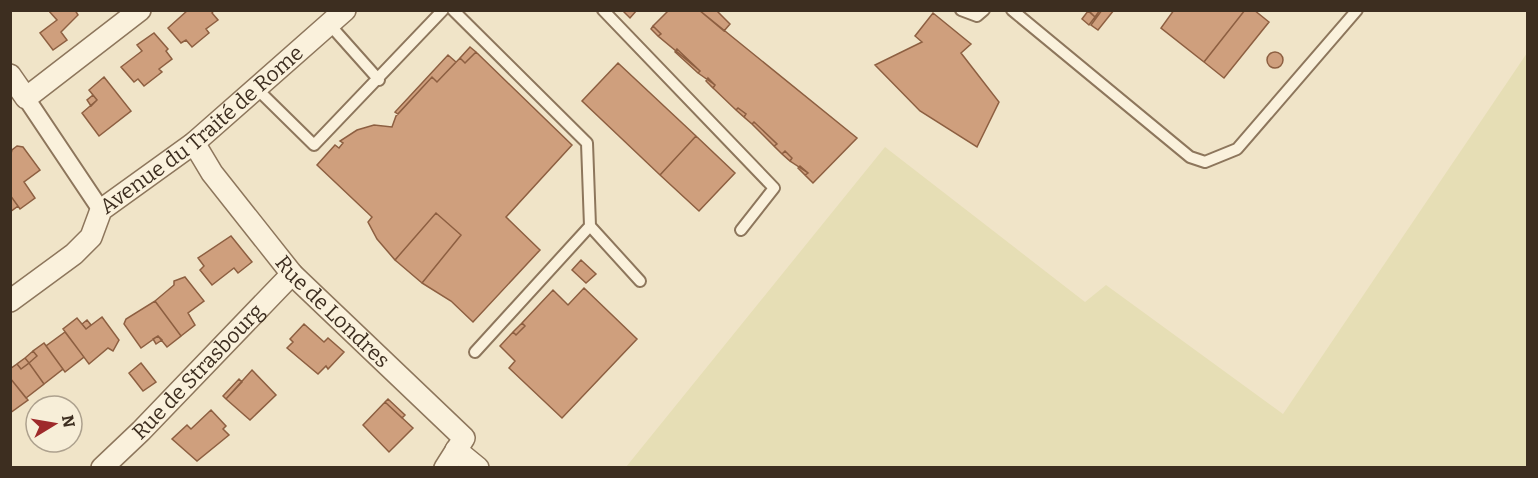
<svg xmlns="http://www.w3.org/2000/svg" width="1538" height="478" viewBox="0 0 1538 478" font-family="Bitter,serif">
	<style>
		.farmland { fill: #e6deb5 }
		.building { fill: #cf9f7d; stroke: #8d5f41; stroke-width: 1.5 }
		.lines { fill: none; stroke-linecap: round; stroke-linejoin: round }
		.service-casing { stroke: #8d765c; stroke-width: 14 }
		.pedestrian-casing { stroke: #8d765c; stroke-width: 20 }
		.minor-casing { stroke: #8d765c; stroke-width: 24 }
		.service { stroke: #faf1dc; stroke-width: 10 }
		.pedestrian { stroke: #faf1dc; stroke-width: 16 }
		.minor { stroke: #faf1dc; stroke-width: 21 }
		.labels { text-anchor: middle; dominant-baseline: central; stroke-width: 4.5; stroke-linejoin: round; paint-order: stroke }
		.street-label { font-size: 21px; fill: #3d2e20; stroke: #f7eed8 }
	</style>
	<rect width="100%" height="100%" fill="#f0e4c8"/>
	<path class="farmland" d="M1527 53V467H626L885 147 1085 302 1106 285 1283 414Z"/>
	<path class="building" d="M48 10H75L78 15 61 32 67 40 53 50 40 33 57 20Z
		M214 10 212 13 218 20 206 29 209 33 192 47 186 40 181 43 168 28 188 10Z
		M622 10H637L630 18Z
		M669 10H699L857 138 813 183 805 175 808 173 790 161 792 158 785 151 782 154 774 146 777 144 754 122 752 124 744 117 746 114 738 108 736 110 713 88 715 85 698 73 700 71 658 36 661 34 653 26Z
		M699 10H716L730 24 724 31Z
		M1088 10H1100L1095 17Z
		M1102 10H1114L1098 30 1091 25Z
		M1174 10H1245L1204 62 1161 28Z
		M1245 10H1254L1269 22 1224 78 1204 62Z
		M1088 11 1095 17 1089 25 1082 19Z
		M933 13 971 44 961 53 999 102 977 147 920 111 875 65 922 42 915 36Z
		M653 26 661 34 658 36 651 29Z
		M154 33 168 49 166 51 172 59 159 69 162 72 144 86 138 79 134 82 121 67 142 51 137 45Z
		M470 47 476 52 465 63 460 58Z
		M677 49 700 71 698 73 675 52Z
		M1267 60a8 8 0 1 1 16 0a8 8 0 1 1-16 0Z
		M476 52 572 145 506 217 540 250 473 322 451 301 422 283 461 235 436 213 395 260 377 239 368 222 372 217 317 165 335 145 339 148 343 143 340 141 357 130 374 125 392 127 396 116 432 77 437 82 460 58 465 63Z
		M448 55 456 62 437 82 432 77 398 114 395 112Z
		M618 63 696 136 660 175 582 101Z
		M104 77 131 111 99 136 82 113 97 100 89 90Z
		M708 78 715 85 713 88 706 81Z
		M93 95 97 100 91 106 87 100Z
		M738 108 746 114 744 117 736 110Z
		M754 122 777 144 774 146 752 124Z
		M696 136 735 173 699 211 660 175Z
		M17 146 23 147 40 170 24 182 35 198 20 209 10 195V157L12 150Z
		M785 151 792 158 790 161 782 154Z
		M800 166 808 173 805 175 798 168Z
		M10 195 18 206 10 212Z
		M436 213 461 235 422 283 395 260Z
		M231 236 252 262 238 273 234 268 212 285 200 270 204 266 198 258Z
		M581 260 596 274 586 283 572 270Z
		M185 277 204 301 188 313 195 325 181 336 155 301 174 285V281Z
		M584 288 637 339 562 418 509 368 515 361 500 346 513 332 516 335 525 326 522 323 553 290 568 305Z
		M155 301 181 336 167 347 158 336 141 348 124 324 126 319Z
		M102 317 119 340 113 351 108 348 89 364 63 329 77 318 86 329Z
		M87 320 91 325 86 329 82 324Z
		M522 323 525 326 516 335 513 332Z
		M304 324 324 342 328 338 344 352 328 369 326 366 318 374 287 348 293 342 290 339Z
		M65 332 84 357 65 372 46 346Z
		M158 336 162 340 156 344 153 339Z
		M44 343 63 369 44 384 29 363 37 356 33 351Z
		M33 351 37 356 29 363 25 358Z
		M25 358 29 363 21 369 17 364Z
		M29 363 44 384 26 398 10 378V369L17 364 21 369Z
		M141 363 156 382 143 391 129 373Z
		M252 370 276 395 250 420 226 399Z
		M10 378 28 400 10 413Z
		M239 379 242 382 226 399 223 396Z
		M388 399 405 415 402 418 385 402Z
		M385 402 413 428 389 452 363 425Z
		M211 410 226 426 223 429 229 435 197 461 172 439 187 425 191 429Z"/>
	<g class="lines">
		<defs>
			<path id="service" d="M453 10 587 143 590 226 640 281
				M603 10 774 188 741 230
				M961 10 977 16 984 10
				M1012 10 1190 157 1205 162 1237 149 1357 10
				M330 25 379 80
				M257 89 314 145 443 10
				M475 352 590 226"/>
			<path id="pedestrian" d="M26 98 101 210"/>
			<g id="minor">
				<path d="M10 75 26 98 140 10"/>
				<path id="s1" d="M194 143 212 173 292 274 464 438 445 468"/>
				<path id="s2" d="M10 301 74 254 91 237 101 210 194 143 345 10"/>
				<path d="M456 450 478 468"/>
				<path id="s3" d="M102 468 141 431 292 274"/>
			</g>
		</defs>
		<use href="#service" class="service-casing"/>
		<use href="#pedestrian" class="pedestrian-casing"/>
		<use href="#minor" class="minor-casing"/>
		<use href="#service" class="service"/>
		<use href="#pedestrian" class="pedestrian"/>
		<use href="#minor" class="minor"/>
	</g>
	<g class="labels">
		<g class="street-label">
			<text stroke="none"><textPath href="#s2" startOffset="261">Avenue du Traité de Rome</textPath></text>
			<text stroke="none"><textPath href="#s1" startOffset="219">Rue de Londres</textPath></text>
			<text stroke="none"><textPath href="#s3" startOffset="136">Rue de Strasbourg</textPath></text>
		</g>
	</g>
	<rect width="1538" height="478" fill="none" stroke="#3d2e20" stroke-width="24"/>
	<g transform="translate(54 424) rotate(79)"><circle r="28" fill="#f7eed8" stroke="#ada18e" stroke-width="1.5"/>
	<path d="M0-4.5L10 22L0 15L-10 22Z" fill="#9e2a2b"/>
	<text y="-9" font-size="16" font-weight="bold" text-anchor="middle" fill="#3d2e20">N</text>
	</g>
</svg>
